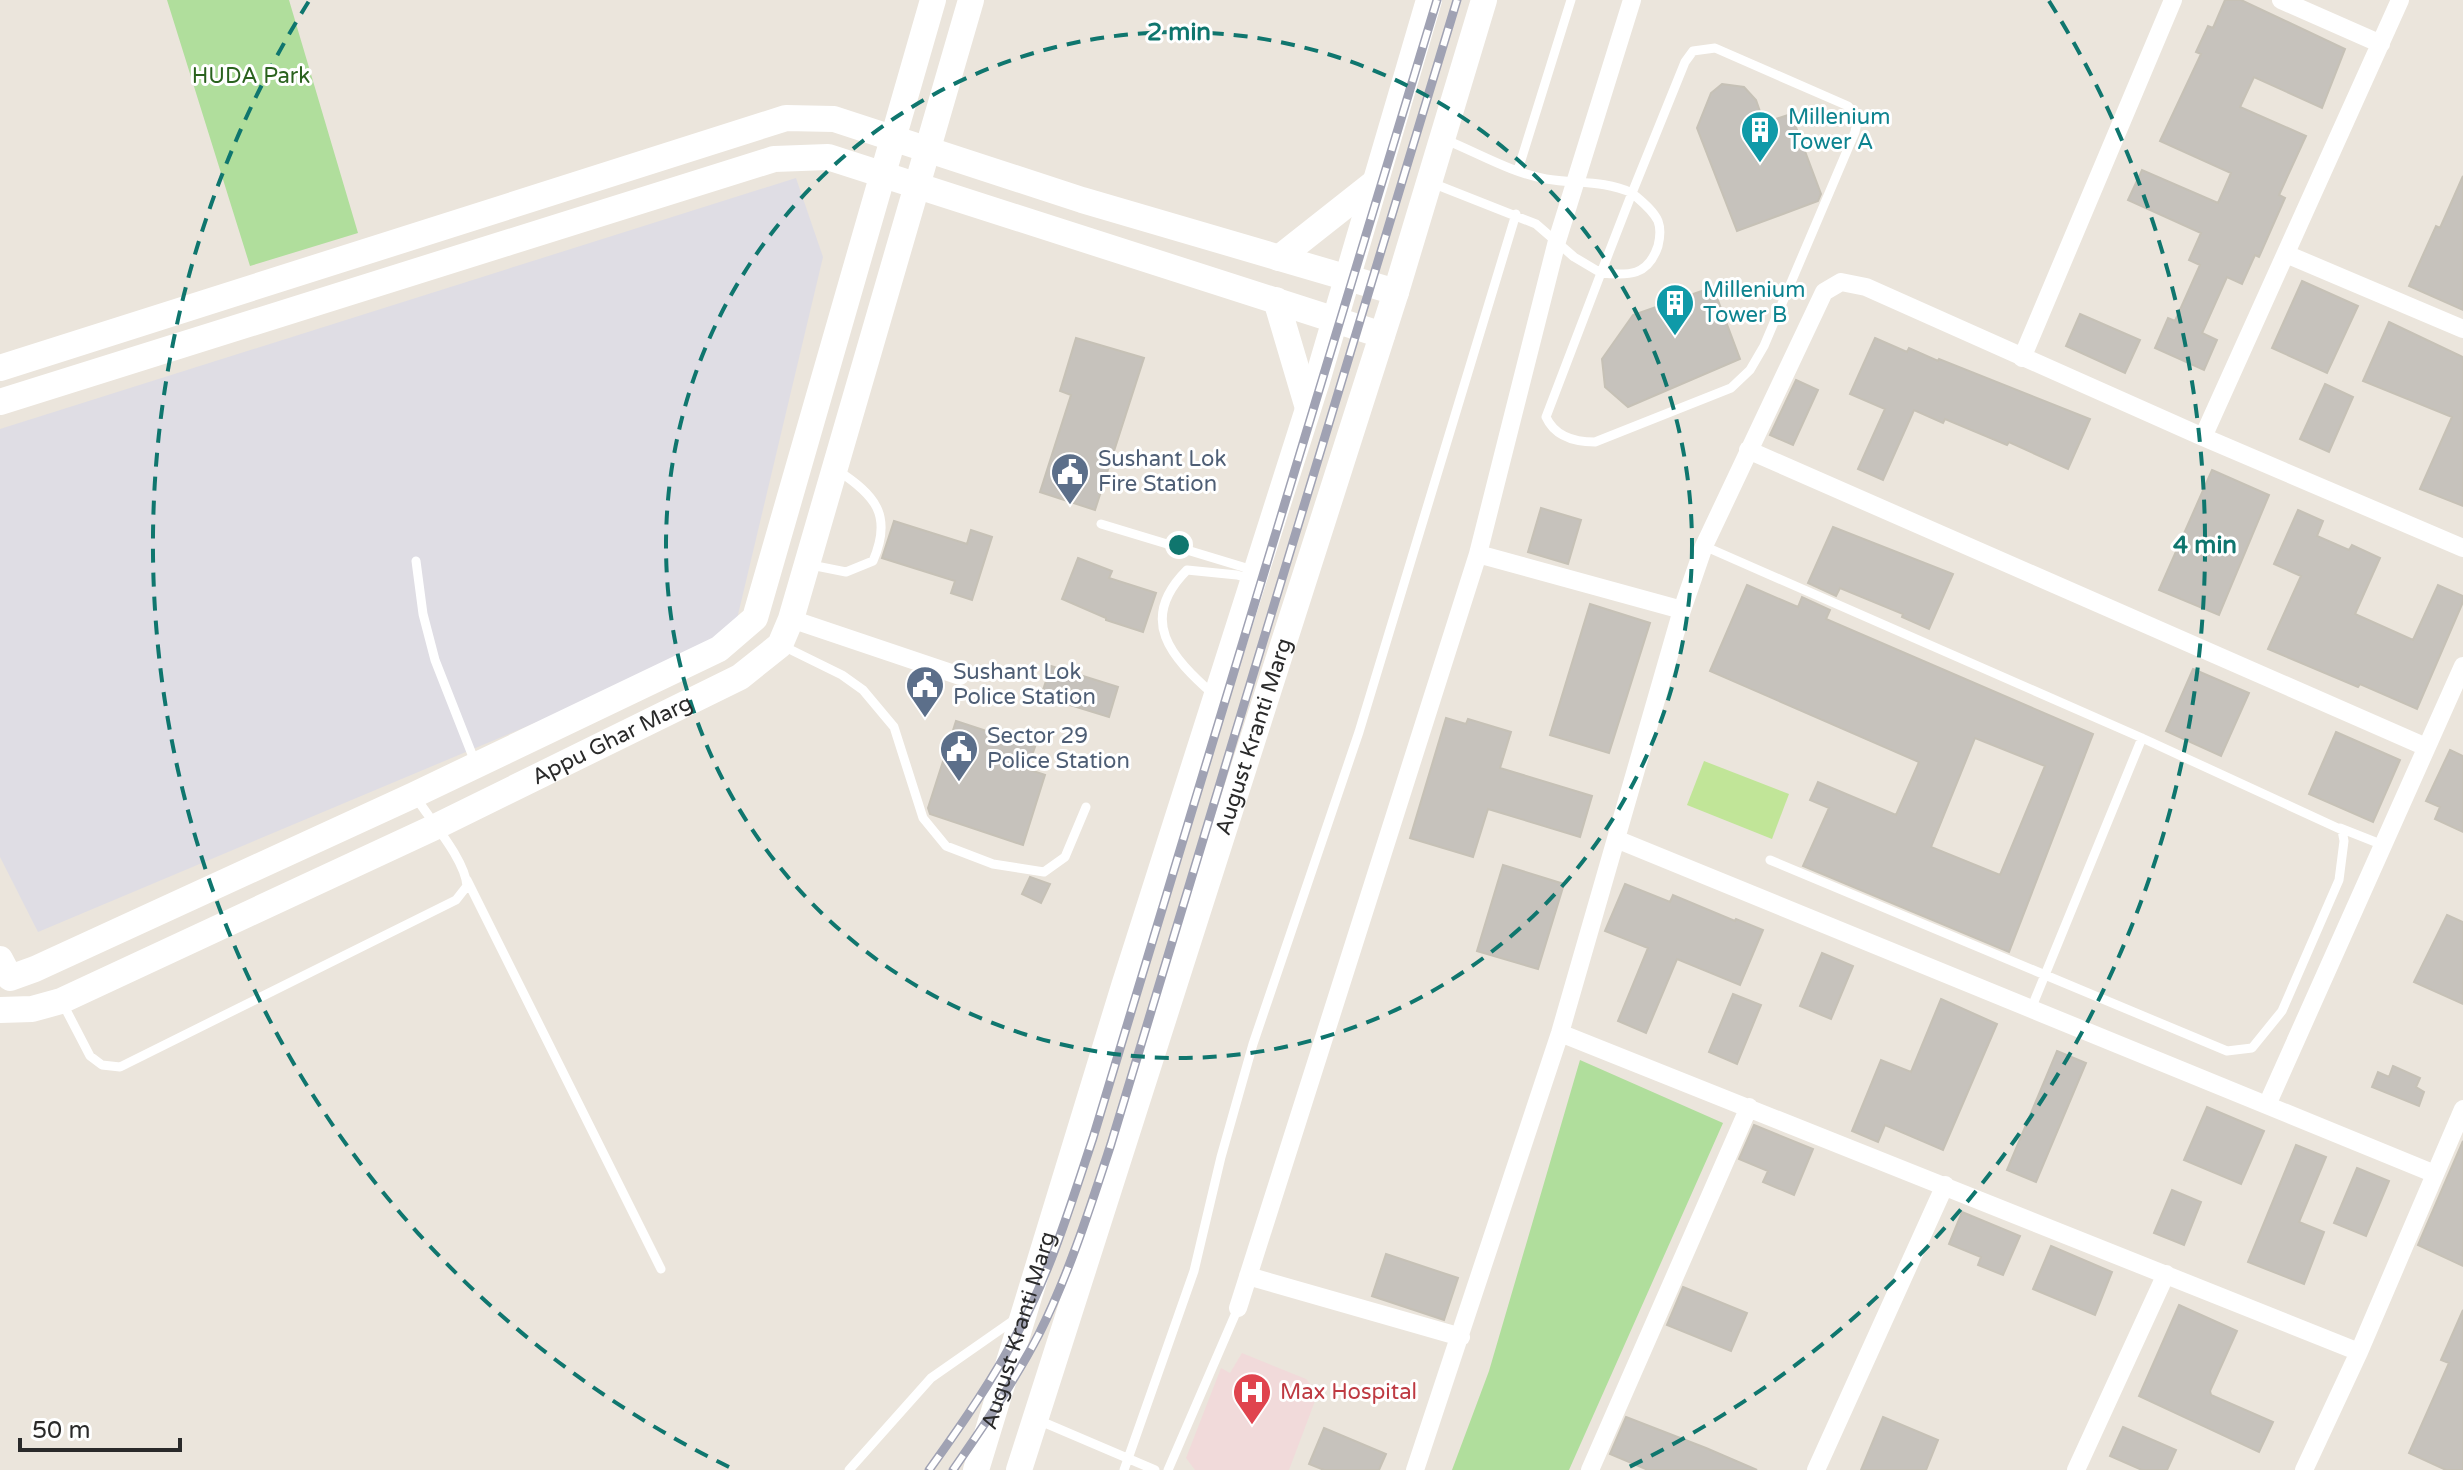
<svg xmlns="http://www.w3.org/2000/svg" width="2463" height="1470" viewBox="0 0 2463 1470" font-family="'Varela Round',sans-serif">
	<style>
		.industrial { fill: #dfdde4 }
		.medical { fill: #f1dada }
		.green { fill: #b0de9c }
		.pitch { fill: #c1e598 }
		.building { fill: #c6c2bc; stroke: #c6c1b6; stroke-width: 2; fill-rule: evenodd }
		.lines { fill: none; stroke-linecap: round; stroke-linejoin: round }
		.lane { stroke: #fff; stroke-width: 9 }
		.street { stroke: #fff; stroke-width: 18 }
		.secondary { stroke: #fff; stroke-width: 26 }
		.rail-casing { stroke: #a0a2b3; stroke-width: 9 }
		.rail { stroke: #fff; stroke-width: 6; stroke-dasharray: 18; stroke-linecap: butt }
		.ring { fill: none; stroke: #0f766e; stroke-width: 4; stroke-dasharray: 14 10 }
		.labels { text-anchor: middle; dominant-baseline: central; stroke-width: 6; stroke-linejoin: round; paint-order: stroke }
		.park-label { font-size: 22px; fill: #2a621e; stroke: #fff }
		.culture-label { font-size: 22px; fill: #0d838f; stroke: #fff; text-anchor: start }
		.service-label { font-size: 22px; fill: #4e5e75; stroke: #fff; text-anchor: start }
		.street-label { font-size: 22px; fill: #2a2a2a; stroke: #fff }
		.health-label { font-size: 22px; fill: #be3a42; stroke: #fff; text-anchor: start }
		.centre { fill: #0f766e; stroke: #fff; stroke-width: 4 }
		.ring-label { font-size: 24px; text-anchor: middle; font-weight: bold; fill: #0f766e; stroke: #fff; stroke-width: 6; stroke-linejoin: round; paint-order: stroke }
	</style>
	<rect width="100%" height="100%" fill="#ebe5dc"/>
	<path class="industrial" d="M796 178 823 257 732 640 38 932 0 857V429Z"/>
	<path class="medical" d="M1242 1353 1306 1379 1318 1393 1289 1470H1195L1186 1458 1221 1368 1230 1373Z"/>
	<path class="green" d="M167 0H289L358 233 250 266Z
		M1580 1060 1723 1123 1569 1470H1452L1489 1371Z"/>
	<path class="pitch" d="M1704 761 1789 794 1772 839 1687 805Z"/>
	<path class="building" d="M2225 0H2241L2345 49 2322 108 2254 77 2240 107 2306 136 2279 195 2285 198 2259 257 2255 255 2242 284 2227 277 2202 333 2217 340 2204 370 2155 348 2168 318 2175 321 2200 265 2189 260 2201 233 2128 200 2142 170 2218 203 2231 173 2160 141 2201 54 2196 52 2208 26 2213 28Z
		M1722 84 1744 87 1756 100 1764 123 1791 114 1821 194 1818 201 1737 231 1697 128 1711 93Z
		M2463 176V310L2409 286 2436 226 2440 228Z
		M2302 281 2358 306 2327 373 2272 348Z
		M1713 287 1740 359 1628 407 1605 387 1602 359 1633 315Z
		M2080 314 2140 340 2125 373 2066 346Z
		M2389 322 2463 357V506L2420 489 2452 417 2363 381Z
		M1076 338 1144 358 1095 510 1040 492 1071 395 1060 391Z
		M1875 338 1907 352 1909 348 1938 361 1939 359 2090 419 2068 469 2009 442 2007 445 1945 419 1943 423 1914 410 1883 480 1858 469 1885 409 1850 394Z
		M1796 380 1818 390 1793 445 1770 435Z
		M2325 384 2353 397 2329 452 2300 439Z
		M2212 470 2269 495 2219 615 2159 590Z
		M1541 508 1581 520 1568 564 1528 552Z
		M2298 510 2323 521 2317 536 2349 550 2352 545 2380 558 2355 614 2413 640 2438 585 2463 596V602L2417 709 2360 684 2358 687 2268 649 2301 576 2274 564Z
		M894 521 967 544 971 530 992 537 972 600 951 593 955 581 882 558Z
		M1833 527 1953 574 1929 629 1902 617 1903 614 1840 588 1836 596 1808 583Z
		M1078 558 1112 571 1109 578 1156 593 1143 632 1106 620V618L1062 599Z
		M1747 585 1798 607 1802 597 1830 610 1826 619 2093 734 2009 952 1803 866 1829 808 1810 800 1818 782 1896 815 1919 762 1710 671ZM1975 738 2045 766 2000 875 1931 847Z
		M1590 604 1650 623 1609 753 1550 735Z
		M1051 666 1118 687 1109 717 1041 696Z
		M2193 669 2249 693 2221 756 2166 731Z
		M1446 718 1466 724 1468 719 1511 732 1500 768 1592 796 1580 837 1488 809 1473 857 1410 838Z
		M956 721 1035 747 1027 769 1045 775 1023 845 930 814 928 808Z
		M2336 732 2400 760 2373 822 2309 794Z
		M2450 750 2463 756V832L2435 819 2440 807 2426 801Z
		M1503 865 1564 884 1538 969 1477 951Z
		M1030 877 1050 884 1041 903 1022 894Z
		M1625 884 1670 902 1673 895 1735 921 1736 919 1763 930 1740 985 1677 959 1646 1033 1618 1021 1648 948 1605 931Z
		M2447 915 2463 922V1004L2414 982Z
		M1822 953 1853 966 1831 1019 1800 1006Z
		M1733 994 1761 1005 1737 1064 1709 1052Z
		M1941 999 1997 1024 1943 1150 1885 1125 1878 1142 1852 1131 1881 1060 1911 1072Z
		M2057 1051 2086 1063 2036 1182 2007 1170Z
		M2393 1066 2420 1078 2416 1087 2424 1092 2419 1106 2372 1087 2378 1072 2389 1077Z
		M2207 1107 2264 1131 2241 1184 2184 1160Z
		M1754 1125 1813 1149 1794 1195 1763 1182 1768 1171 1739 1159Z
		M2463 1141V1266L2418 1245Z
		M2296 1145 2326 1157 2299 1222 2324 1232 2304 1284 2248 1262Z
		M2357 1168 2389 1181 2366 1236 2334 1223Z
		M2172 1190 2201 1202 2184 1245 2154 1233Z
		M1962 1212 2020 1236 2003 1275 1978 1265 1981 1257 1949 1244Z
		M2051 1246 2112 1272 2095 1315 2033 1289Z
		M1386 1254 1458 1278 1444 1320 1372 1296Z
		M1683 1287 1747 1313 1731 1351 1667 1325Z
		M2179 1305 2237 1331 2210 1391 2211 1395 2273 1422 2259 1452 2139 1396Z
		M2463 1310V1470H2446L2409 1453 2449 1363 2441 1360Z
		M1626 1417 1706 1448 1757 1470H1648L1610 1454Z
		M1883 1417 1938 1440 1926 1470H1861Z
		M2123 1427 2176 1450 2167 1470H2142L2110 1456Z
		M1324 1428 1386 1454 1379 1470H1324L1309 1464Z"/>
	<g class="lines">
		<path class="lane" d="M1518 170 1571 0
			M1432 183 1536 224 1574 257 1601 273 1546 417C1555 437 1575 442 1595 442L1731 388 1750 370 1764 346 1855 132 1858 117 1848 106 1715 48 1693 51 1685 62 1632 193C1604 180 1576 184 1546 179 1512 173 1478 153 1446 140
			M1632 193C1641 201 1653 210 1658 221 1661 229 1660 238 1658 246 1648 276 1629 276 1601 273Z
			M1101 524 1253 570
			M1704 546 2142 738 2342 830 2344 841 2339 880 2282 1011 2252 1048 2227 1051 1770 860
			M416 561 423 614 435 660 475 762
			M811 565 846 572 873 561C893 515 875 495 837 470
			M783 646 842 675 863 690 894 727 923 818 946 846 993 864 1044 872 1065 857 1086 807
			M1214 695C1171 657 1137 620 1187 570L1237 575 1251 579
			M2340 828 2383 845
			M467 880 661 1269
			M63 1004 90 1056 102 1065 120 1067 456 900 467 886C465 859 430 820 415 796
			M2031 1009 2142 738
			M1038 1420 1155 1470
			M849 1470 931 1378 1017 1318
			M1124 1470 1194 1271 1221 1157 1253 1044 1359 732 1516 214
			M1168 1470 1238 1308"/>
		<path class="street" d="M2281 0 2381 44
			M2286 254 2463 329
			M2022 358 2173 0
			M2203 437 2400 0
			M1748 450 2426 747
			M1478 554 1682 610
			M791 619 960 676
			M1616 839 2435 1174
			M1560 1033 2359 1352
			M2267 1105 2463 666
			M1248 1276 1461 1337
			M1238 1308 1478 554 1557 241 1632 0
			M1415 1470 1560 1033 1682 610 1704 546 1824 292 1841 282 1866 287 2203 437 2463 548
			M1590 1470 1749 1107
			M1816 1470 1945 1185
			M2076 1470 2166 1274
			M2304 1470 2359 1352 2463 1109"/>
		<g class="secondary">
			<path d="M1279 258 1374 183"/>
			<path d="M1276 300 1308 408"/>
			<path d="M0 368 786 118 834 119 1082 200 1396 292"/>
			<path d="M0 402 774 159 828 157 1382 335"/>
			<path d="M0 959 10 978 35 969 414 795 719 649 755 618 933 0"/>
			<path id="s1" d="M0 1010 32 1009 61 1001 435 827 740 677 780 645 791 619 971 0"/>
			<path id="s2" d="M976 1470 1124 986 1317 381 1429 0"/>
			<path id="s3" d="M1019 1470 1396 292 1484 0"/>
		</g>
		<defs>
			<path id="rail" d="M929 1470C962 1424 995 1377 1021 1326 1052 1267 1072 1201 1093 1138L1437 0
				M953 1470C983 1427 1014 1382 1039 1334 1069 1274 1090 1208 1111 1144L1457 0"/>
		</defs>
		<use href="#rail" class="rail-casing"/>
		<use href="#rail" class="rail"/>
	</g>
	<g class="ring">
		<circle cx="1179" cy="545" r="513"/>
		<path d="M729 1467A1026 1026 0 0 1 309 1M2049 1A1026 1026 0 0 1 1629 1467"/>
	</g>
	<defs>
		<symbol id="building-pin" viewBox="-11 -11 22 30"><path d="M0 17L-7.5 6A9.5 9.5 0 1 1 7.5 6Z" fill="#0f9aa8" stroke="#fff"/><path d="M-4-6H4V6H1V3H-1V6H-4ZM-2.5-4.3h1.7v1.8h-1.7ZM.8-4.3h1.7v1.8H.8ZM-2.5-1h1.7V.8h-1.7ZM.8-1h1.7V.8H.8Z" fill="#fff"/></symbol>
		<symbol id="civic-pin" viewBox="-11 -11 22 30"><path d="M0 17L-7.5 6A9.5 9.5 0 1 1 7.5 6Z" fill="#5c6f8a" stroke="#fff"/><path d="M-.6-6.5H3V-4.5H.6V-3L4-1V1h2V6H-6V1h2V-1L-.6-3ZM-1.2 2.5V6h2.4V2.5Z" fill="#fff"/></symbol>
		<symbol id="hospital-pin" viewBox="-11 -11 22 30"><path d="M0 17L-7.5 6A9.5 9.5 0 1 1 7.5 6Z" fill="#e0444e" stroke="#fff"/><path d="M-5-5h3v3.5h4V-5h3V5h-3V1.5h-4V5h-3Z" fill="#fff"/></symbol>
	</defs>
	<g fill-rule="evenodd">
		<use href="#building-pin" x="1738" y="108" width="44" height="60"/>
		<use href="#building-pin" x="1653" y="281" width="44" height="60"/>
		<use href="#civic-pin" x="1048" y="450" width="44" height="60"/>
		<use href="#civic-pin" x="903" y="663" width="44" height="60"/>
		<use href="#civic-pin" x="937" y="727" width="44" height="60"/>
		<use href="#hospital-pin" x="1230" y="1370" width="44" height="60"/>
	</g>
	<g class="labels">
		<g class="park-label">
			<text x="251" y="76">HUDA Park</text>
		</g>
		<g class="culture-label">
			<text x="1788" y="117">Millenium<tspan x="1788" dy="25">Tower A</tspan></text>
			<text x="1703" y="290">Millenium<tspan x="1703" dy="25">Tower B</tspan></text>
		</g>
		<g class="service-label">
			<text x="1098" y="459">Sushant Lok<tspan x="1098" dy="25">Fire Station</tspan></text>
			<text x="953" y="672">Sushant Lok<tspan x="953" dy="25">Police Station</tspan></text>
			<text x="987" y="736">Sector 29<tspan x="987" dy="25">Police Station</tspan></text>
		</g>
		<g class="street-label">
			<text stroke="none"><textPath href="#s3" startOffset="770">August Kranti Marg</textPath></text>
			<text stroke="none"><textPath href="#s1" startOffset="672">Appu Ghar Marg</textPath></text>
			<text stroke="none"><textPath href="#s2" startOffset="146">August Kranti Marg</textPath></text>
		</g>
		<g class="health-label">
			<text x="1280" y="1392">Max Hospital</text>
		</g>
	</g>
	<circle cx="1179" cy="545" r="12" class="centre"/>
	<g class="ring-label">
		<text x="1179" y="40">2 min</text>
		<text x="2205" y="553">4 min</text>
	</g>
	<path d="M20 1438v12h160v-12" fill="none" stroke="#2a2a2a" stroke-width="4"/>
	<text x="32" y="1438" font-size="24" fill="#2a2a2a" stroke="#ffffff" stroke-width="6" paint-order="stroke">50 m</text>
</svg>
